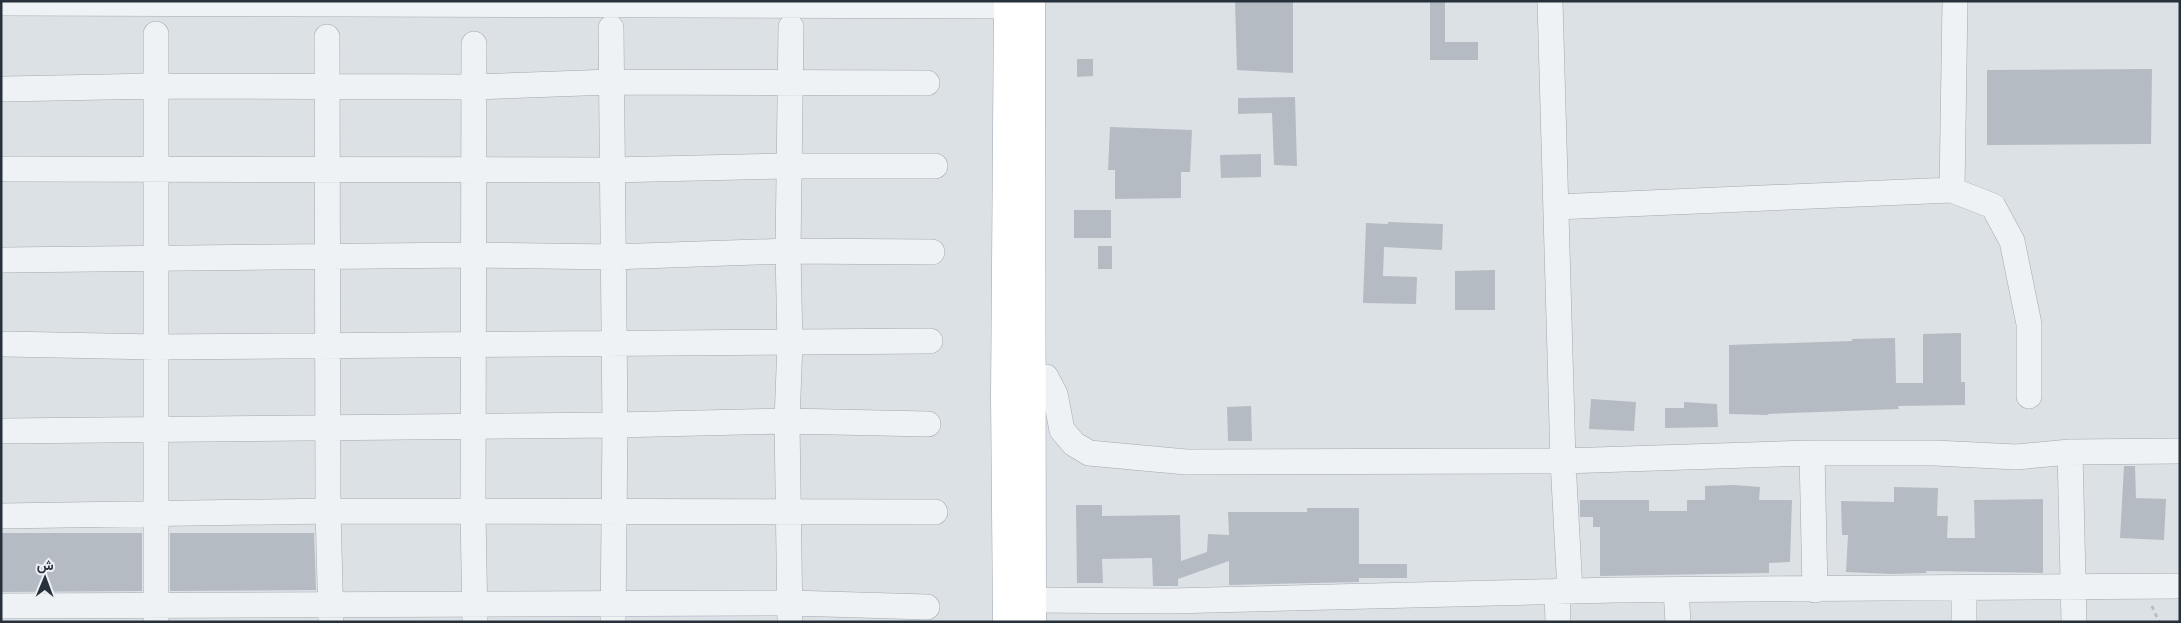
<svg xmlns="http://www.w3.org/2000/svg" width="2181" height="623" viewBox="0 0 2181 623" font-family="'Fira Sans',Vazirmatn,sans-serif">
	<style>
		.building { fill: #b4bbc2 }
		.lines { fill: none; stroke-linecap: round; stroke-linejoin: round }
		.minor-casing { stroke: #a2a9af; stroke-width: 26 }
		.major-casing { stroke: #9ca7b1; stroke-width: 29 }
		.path { stroke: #b7bcc0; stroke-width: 3; stroke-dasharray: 4 4; stroke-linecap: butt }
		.minor { stroke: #eff2f4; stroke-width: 25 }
		.major { stroke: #fff; stroke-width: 28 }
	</style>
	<rect width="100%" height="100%" fill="#dce1e6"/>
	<path class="building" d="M1235 1H1293V73L1237 70Z
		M1430 1H1445V42H1478V60H1430Z
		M1077 59H1093V76L1077 77Z
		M2152 69 2151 144 1987 145V70Z
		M1295 97 1297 166 1274 165 1272 113 1238 114V98Z
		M1110 127 1192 130 1190 172H1181V198L1115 199V170H1108Z
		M1261 154V177L1221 178 1220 155Z
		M1074 210H1111V238H1074Z
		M1388 222 1443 224 1442 250 1384 247 1383 276 1417 277 1416 304 1363 303 1366 223 1388 224Z
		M1098 246H1112V269H1098Z
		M1495 270V310H1455V271Z
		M1961 333V382H1965V405L1898 406 1899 409 1768 414V415L1729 414V345L1852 341V339L1895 338 1896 383H1923V334Z
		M1591 399 1636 402 1634 431 1589 429Z
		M1684 402 1717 404 1718 427 1665 428V408H1684Z
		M1251 406 1252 441H1228L1227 407Z
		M2124 466H2135L2136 498 2166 499 2164 540 2120 538Z
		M1734 485 1760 487 1759 500H1792L1790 562 1769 563V573L1600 576V527H1593V517H1580V500H1649V511H1687V500H1705V486Z
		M1894 487 1938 488 1937 516H1948L1947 538H1975L1974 500 2043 499V573L1926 571 1927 573 1890 574 1846 572 1848 535H1842L1841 501 1894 502Z
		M1076 505H1102V516L1180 515 1181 561 1207 552 1208 534 1229 535 1228 512H1307V508H1359V564H1407V578H1359V582L1229 585V561L1178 579V586H1153L1152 558 1102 559 1103 583H1077Z
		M1 533H142V591L1 592Z
		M170 533H314L316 590 170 591Z"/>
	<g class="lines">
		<defs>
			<path id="minor" d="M1550 1 1563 461 1570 591
				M1 3 1008 6
				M611 28 615 425 613 622
				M327 37 328 511 331 622
				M474 44 473 513 475 622
				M5 89 156 86 474 87 611 82 927 83
				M6 169 611 170 788 166H935
				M1952 190 1955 1
				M1556 207 1952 190 1993 206 2012 241 2029 324V396
				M3 260 474 255 612 257 788 251 932 252
				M5 344 156 347 930 341
				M1012 377H1046L1055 394 1062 430 1074 444 1089 453 1186 462 1563 461 1812 453H1935L2016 457 2070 452 2180 451
				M2 431 615 425 787 421 928 424
				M2070 452 2074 622
				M1812 453 1815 590
				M1 516 328 511 935 512
				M1964 589V622
				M1676 590 1678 622
				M1557 591 1558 622
				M1032 600 1170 601 1616 590 2180 586
				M1 606 791 603 927 607
				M156 622V34
				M790 622 787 421 790 343 788 251 791 27"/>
			<path id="major" d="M1031 1 1032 622
				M1007 622 1005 396 1008 1"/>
		</defs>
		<use href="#minor" class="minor-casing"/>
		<use href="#major" class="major-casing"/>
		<path class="path" d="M2152 606 2159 622"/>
		<use href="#minor" class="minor"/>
		<use href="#major" class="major"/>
	</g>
	<rect width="2181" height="623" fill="none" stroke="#27313b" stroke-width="5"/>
	<g transform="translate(45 578) rotate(1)" stroke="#ecf0f4" stroke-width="4" paint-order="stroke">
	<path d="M0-4L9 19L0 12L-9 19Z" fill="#27313b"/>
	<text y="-8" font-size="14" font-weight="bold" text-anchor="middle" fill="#27313b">ش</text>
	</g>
</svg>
